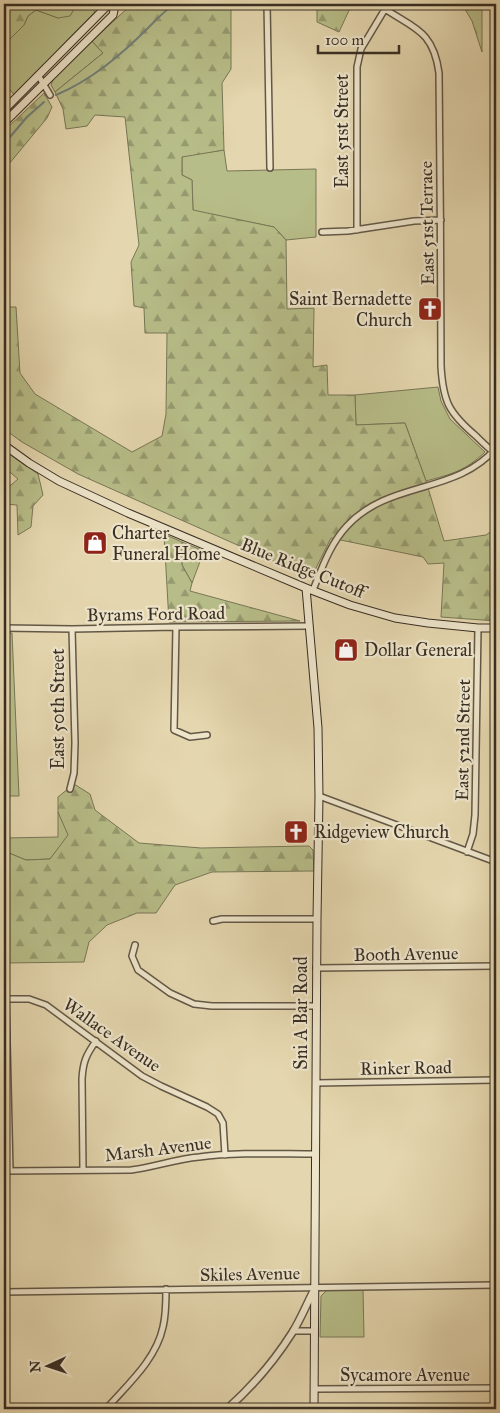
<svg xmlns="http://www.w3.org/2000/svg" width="500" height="1413" viewBox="0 0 500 1413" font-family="'IM FELL Great Primer',serif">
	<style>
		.grass { fill: #b7bd88; stroke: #787656 }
		.forest { fill: url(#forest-firs); stroke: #787656 }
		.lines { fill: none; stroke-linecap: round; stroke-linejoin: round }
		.stream { stroke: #718079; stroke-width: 2 }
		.minor-casing { stroke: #635846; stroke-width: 8 }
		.tertiary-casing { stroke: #635846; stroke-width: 9 }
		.secondary-casing { stroke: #382e23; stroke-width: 9 }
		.minor { stroke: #ede4ca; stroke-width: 5 }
		.tertiary { stroke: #ede4ca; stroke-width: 6 }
		.secondary { stroke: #ede4ca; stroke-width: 7 }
		.labels { text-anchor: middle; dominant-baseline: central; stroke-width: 4.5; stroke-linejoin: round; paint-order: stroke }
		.street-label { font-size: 18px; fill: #382e23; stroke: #ede4ca }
		.poi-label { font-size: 18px; fill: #382e23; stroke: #ede4ca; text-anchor: start }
	</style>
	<defs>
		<pattern id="forest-firs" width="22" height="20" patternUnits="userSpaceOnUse" patternTransform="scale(1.25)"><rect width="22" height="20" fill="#b7bd88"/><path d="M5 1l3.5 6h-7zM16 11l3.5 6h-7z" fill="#969a6f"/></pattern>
	</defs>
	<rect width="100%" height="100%" fill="#e4d6ae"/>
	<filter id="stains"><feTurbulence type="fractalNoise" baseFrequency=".004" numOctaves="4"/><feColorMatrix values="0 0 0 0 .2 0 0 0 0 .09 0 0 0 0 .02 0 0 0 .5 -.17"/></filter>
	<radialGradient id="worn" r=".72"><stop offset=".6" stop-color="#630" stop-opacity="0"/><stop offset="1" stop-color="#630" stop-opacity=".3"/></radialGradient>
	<path class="grass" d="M77 4H88L95 12 14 95 4 82V45L24 25 28 16 36 10 58 18Z
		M92 41 103 53 55 92 51 85 54 77Z
		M224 150 227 171 316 169V237L286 240 274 227 193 211 192 180 182 175V156Z
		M438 387 441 401 450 419 485 452C465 471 452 474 426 481L405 423 356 425 355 395Z
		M182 542 204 551 192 583 182 565Z
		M4 633H12L19 796H4Z
		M58 812 69 835 50 859 26 860 4 851V838L58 837Z
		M363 1289 364 1337H320L321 1296 327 1290Z"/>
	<path class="forest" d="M4 4H77L70 16 58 18 36 10 28 16 24 25 4 45Z
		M132 4H231V69L222 83 224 150 182 157V175L192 180 193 210 274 227 286 240 287 309 314 308 313 367 327 365 328 395H355L356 425 405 423 426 481 444 541 486 535 496 528V621L441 617 444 563 428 564 423 557 331 538 313 574 307 576 78 474 22 442 4 429V307H16L20 373 35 394 132 452 162 436 166 414 167 333H145L144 308 134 306 131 262 139 245 125 117 95 115 87 126 66 129 63 109 55 92 103 53 92 41Z
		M317 4H352L339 32 317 22Z
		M462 4H482V52L472 21Z
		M44 93 52 107 47 118 4 170V131Z
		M4 450 38 474 43 495 33 506 31 527 18 535 17 505 4 504V491L18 479 4 467Z
		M164 534 182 542V565L192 583 190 591 300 621 169 622Z
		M74 784 90 794 95 810 139 843 201 848 309 846 313 850 314 871 212 872 175 885 156 913H137L107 925 89 942 84 962 4 963V851L26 860 50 859 68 835 58 812V797Z"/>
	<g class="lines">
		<path class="stream" d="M56 95C92 80 122 54 149 27 158 18 165 10 175 4
			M4 144 27 117 44 102"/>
		<defs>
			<path id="minor" d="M267 4 270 168
				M378 4C410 28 433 27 439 73 440 171 441 268 441 366 443 402 449 413 476 436 482 442 489 449 496 454
				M38 75 50 95
				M357 230V67L361 49 385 9
				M322 232 348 231 414 221 441 220
				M313 590C322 568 330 544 347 526 389 480 456 495 496 448
				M176 627 174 730 190 737 207 735
				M4 628 72 629 176 627 309 626
				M70 789 74 773 75 743 72 629
				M319 796 496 862
				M467 852 473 834 475 815 478 628
				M213 921 222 919H317
				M135 945 132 956 138 970 170 993 194 1004 212 1006H316
				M316 968 496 966
				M4 999H29L46 1005 142 1076 161 1086 207 1107 218 1114 223 1123 225 1155
				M6 999 10 1171
				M316 1083 496 1080
				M83 1170 82 1079C83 1062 86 1055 96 1041
				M4 1171 131 1170C154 1167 176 1159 199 1157 238 1152 277 1154 316 1154
				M4 1292 496 1285
				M293 1331H315
				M314 1389 496 1388
				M106 1409C127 1385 156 1360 163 1327 166 1315 166 1302 166 1289"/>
			<path id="tertiary" d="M227 1409C253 1386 273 1363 292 1333 301 1319 307 1303 315 1288"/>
			<path id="secondary" d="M4 110 106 7 115 6
				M4 123 113 15 115 6 118 4
				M4 445 29 463 59 481 128 513 306 588 350 605 395 618 428 623 478 628H496
				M306 588 318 728 319 796 317 919 314 1409"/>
		</defs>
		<use href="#minor" class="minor-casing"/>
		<use href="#tertiary" class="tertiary-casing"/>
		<use href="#secondary" class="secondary-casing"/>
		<use href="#minor" class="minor"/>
		<use href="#tertiary" class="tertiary"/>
		<use href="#secondary" class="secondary"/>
	</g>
	<defs>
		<symbol id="church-square" viewBox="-11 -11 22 22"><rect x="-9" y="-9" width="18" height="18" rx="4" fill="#8f2418" stroke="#ede4ca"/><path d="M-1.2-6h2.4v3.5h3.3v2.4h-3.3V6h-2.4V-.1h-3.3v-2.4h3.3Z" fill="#fff"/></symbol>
		<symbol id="shop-square" viewBox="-11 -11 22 22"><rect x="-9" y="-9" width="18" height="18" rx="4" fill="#8f2418" stroke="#ede4ca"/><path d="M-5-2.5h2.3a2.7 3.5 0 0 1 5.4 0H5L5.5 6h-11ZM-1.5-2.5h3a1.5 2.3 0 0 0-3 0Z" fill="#fff"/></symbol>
	</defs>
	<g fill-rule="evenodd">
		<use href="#church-square" x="416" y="295" width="28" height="28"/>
		<use href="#shop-square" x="81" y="529" width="28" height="28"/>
		<use href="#shop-square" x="332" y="636" width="28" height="28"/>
		<use href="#church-square" x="282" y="818" width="28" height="28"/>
	</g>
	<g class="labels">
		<g class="street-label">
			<text transform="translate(342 131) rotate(-90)">East 51st Street</text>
			<text transform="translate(427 223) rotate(-91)">East 51st Terrace</text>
			<text transform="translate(303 568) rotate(22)">Blue Ridge Cutoff</text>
			<text transform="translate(156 614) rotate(-1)">Byrams Ford Road</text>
			<text transform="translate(58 709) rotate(-90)">East 50th Street</text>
			<text transform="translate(463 740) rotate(-89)">East 52nd Street</text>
			<text transform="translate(406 954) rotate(-1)">Booth Avenue</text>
			<text transform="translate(301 1013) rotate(-90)">Sni A Bar Road</text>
			<text transform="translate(112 1035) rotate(35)">Wallace Avenue</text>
			<text transform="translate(406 1068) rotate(-1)">Rinker Road</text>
			<text transform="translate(158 1149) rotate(-7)">Marsh Avenue</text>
			<text transform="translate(250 1274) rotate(-1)">Skiles Avenue</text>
			<text x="405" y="1375">Sycamore Avenue</text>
		</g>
		<g class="poi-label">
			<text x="412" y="299" text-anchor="end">Saint Bernadette<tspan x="412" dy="21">Church</tspan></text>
			<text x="112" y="533">Charter<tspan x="112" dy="21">Funeral Home</tspan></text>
			<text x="364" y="650">Dollar General</text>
			<text x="314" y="832">Ridgeview Church</text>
		</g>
	</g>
	<rect width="500" height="1413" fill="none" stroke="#e4d6ae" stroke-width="20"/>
	<rect x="5" y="5" width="490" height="1403" fill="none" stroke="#382e23" stroke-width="2.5"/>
	<rect x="10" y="10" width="480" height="1393" fill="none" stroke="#382e23"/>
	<g transform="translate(48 1366) rotate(267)" stroke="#ede4ca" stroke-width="4" paint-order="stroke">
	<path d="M0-4L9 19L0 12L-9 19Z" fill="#382e23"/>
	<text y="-8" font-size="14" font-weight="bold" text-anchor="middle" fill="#382e23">N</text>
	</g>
	<path d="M318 45v8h81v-8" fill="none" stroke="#382e23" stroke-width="2.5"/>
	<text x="325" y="45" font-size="15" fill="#382e23" stroke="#ede4ca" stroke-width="4" paint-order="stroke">100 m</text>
	<rect width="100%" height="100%" filter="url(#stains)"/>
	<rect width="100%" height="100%" fill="url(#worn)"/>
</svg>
